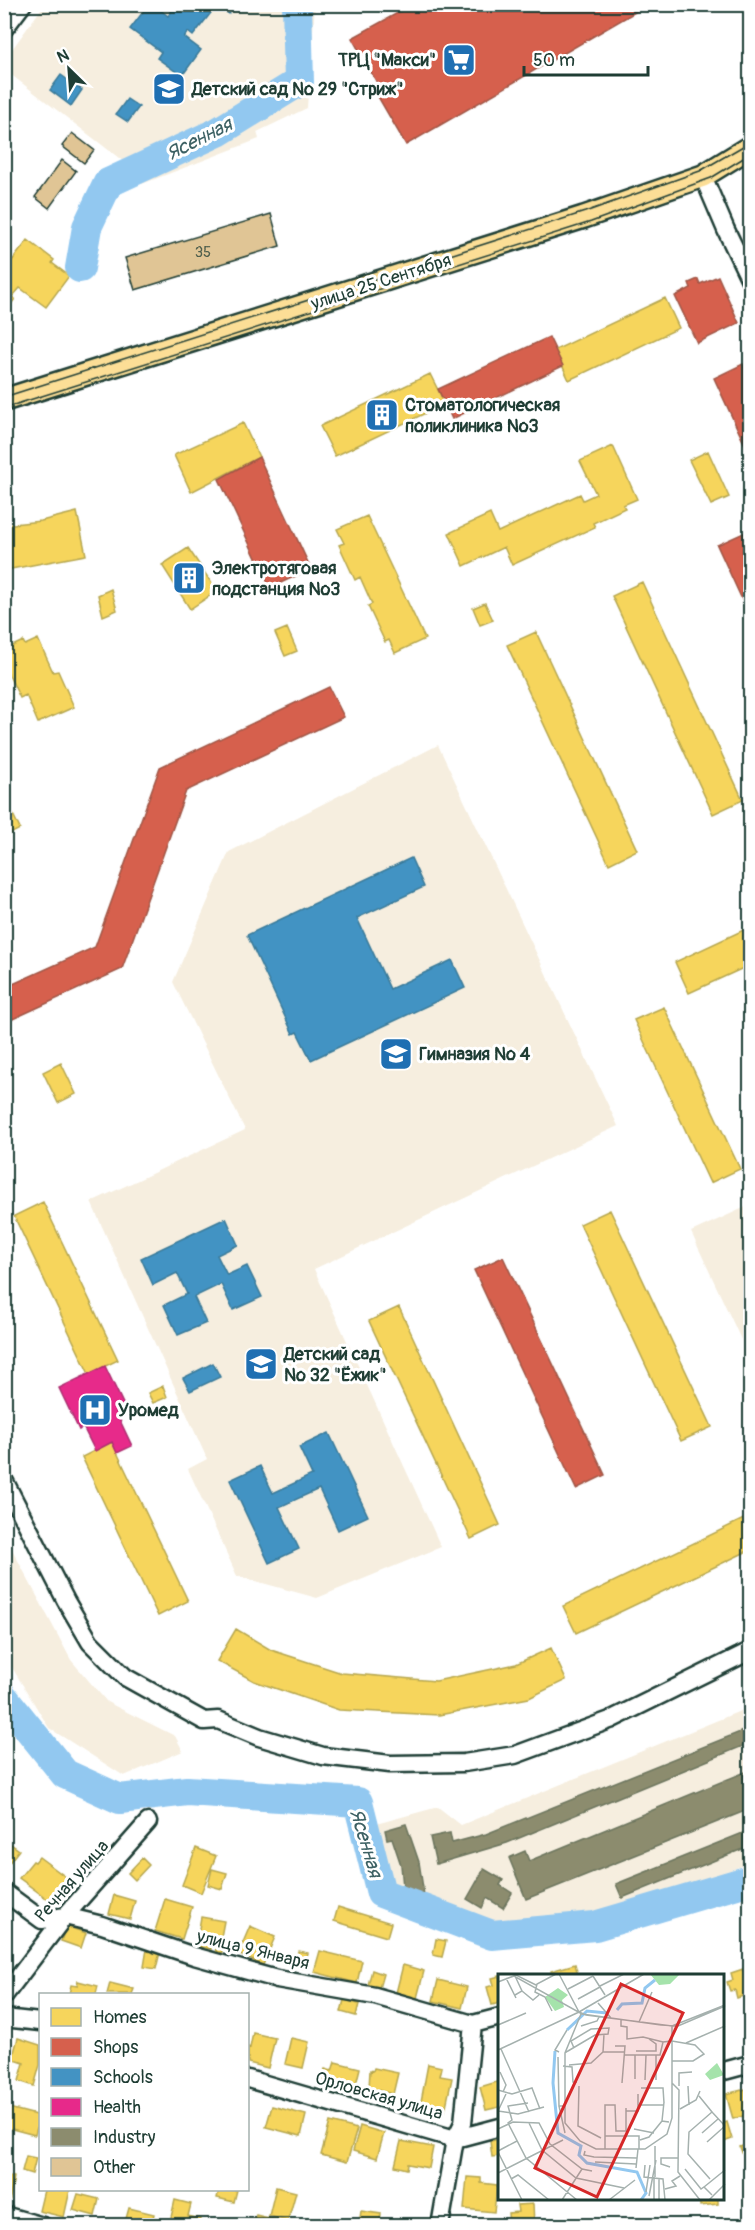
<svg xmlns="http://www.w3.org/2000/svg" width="755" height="2230" viewBox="0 0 755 2230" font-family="Pangolin,sans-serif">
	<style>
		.built { fill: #f6eedf }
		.homes { fill: #f6d55c; stroke: #b6a750; stroke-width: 1.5 }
		.shops { fill: #d6604d; stroke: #9f5646; stroke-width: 1.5 }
		.schools { fill: #4393c3; stroke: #387998; stroke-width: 1.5 }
		.health { fill: #e7298a; stroke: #ab2f70; stroke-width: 1.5 }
		.industry { fill: #8c8c6e; stroke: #6b745d; stroke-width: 1.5 }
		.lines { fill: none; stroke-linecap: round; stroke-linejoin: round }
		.river { stroke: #92c8f0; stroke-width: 30 }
		.building { fill: #e0c595; stroke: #1f3d34; stroke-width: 1.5 }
		.minor-casing { stroke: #1f3d34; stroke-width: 21 }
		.major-casing { stroke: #1f3d34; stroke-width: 26 }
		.minor { stroke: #fff; stroke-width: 16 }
		.major { stroke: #fcde96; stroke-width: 21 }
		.tram { stroke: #1f3d34; stroke-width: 1.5 }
		.labels { text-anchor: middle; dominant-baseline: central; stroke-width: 6; stroke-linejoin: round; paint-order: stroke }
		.number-label { font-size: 15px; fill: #4f5f4c }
		.poi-label { font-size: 18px; font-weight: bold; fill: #1f3d34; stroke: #fff; text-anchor: start }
		.street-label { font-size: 18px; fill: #1f3d34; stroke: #fff }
		.water-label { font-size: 20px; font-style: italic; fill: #3c6063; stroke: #fff }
		.inset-river { fill: none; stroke: #92c8f0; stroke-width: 3 }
		.inset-road { fill: none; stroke: #a5b1ae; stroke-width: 1.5 }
		.view { fill: #d62828; fill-opacity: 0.15; stroke: #d62828; stroke-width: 3 }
		.inset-edge { fill: none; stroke: #1f3d34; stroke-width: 3 }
	</style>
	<rect width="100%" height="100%" fill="#fff"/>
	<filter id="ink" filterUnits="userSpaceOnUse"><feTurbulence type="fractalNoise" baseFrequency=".0167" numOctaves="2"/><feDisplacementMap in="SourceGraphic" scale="12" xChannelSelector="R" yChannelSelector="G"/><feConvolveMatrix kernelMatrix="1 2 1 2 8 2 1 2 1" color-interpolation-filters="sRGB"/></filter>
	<g filter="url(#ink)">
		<path class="built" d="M44 5H315L307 108 257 132 259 139 142 184 128 165 5 70V59Z
			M438 745 618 1126 314 1269 441 1547 317 1598 237 1576 188 1469 207 1459 91 1202 245 1130 173 982 229 852Z
			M750 1205V1359L691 1232Z
			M5 1536 71 1660 107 1702 175 1736 183 1751 124 1776 49 1728 5 1656Z
			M750 1707V1863L625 1909 499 1928 396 1906 376 1824 438 1807 461 1825Z"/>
		<path class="homes" d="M28 240 54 260 52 263 69 276 46 307 20 288 12 297 15 299 4 313V271Z
			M665 298 679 328 569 380 555 350Z
			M430 374 445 404 335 456 320 426Z
			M243 423 259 457 191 492 174 455Z
			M613 446 637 499 623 505 625 508 593 523 595 527 512 565 504 547 464 566 449 533 490 514 498 532 580 494 583 500 596 494 580 461Z
			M708 451 729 497 711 505 689 460Z
			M77 512 86 555 11 569 4 573V525L41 521Z
			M367 516 425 639 395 653 389 640 385 642 368 606 372 604 360 577 355 580 339 545 344 543 337 529Z
			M188 548 217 591 190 609 162 565Z
			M642 582 743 800 713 814 612 596Z
			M111 589 117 610 103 616 98 595Z
			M485 603 493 620 480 625 473 608Z
			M287 628 297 651 285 656 275 633Z
			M536 632 637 850 609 864 507 645Z
			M38 639 53 672 58 671 74 707 38 723 26 695 20 698 4 665V650L23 641 25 645Z
			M4 796 20 829 4 837Z
			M750 927V965L689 993 675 962Z
			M664 1007 740 1169 710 1183 634 1020Z
			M61 1063 76 1094 58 1103 43 1072Z
			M43 1202 118 1360 89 1374 14 1216Z
			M610 1210 712 1427 681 1441 580 1224Z
			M399 1307 500 1525 471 1539 369 1321Z
			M163 1386 167 1397 153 1403 148 1393Z
			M112 1442 188 1601 158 1616 82 1457Z
			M750 1516V1550L576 1633 563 1606Z
			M236 1629 271 1650 342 1673 436 1681 516 1664 551 1648 566 1680 529 1698 439 1715 339 1710 254 1681 217 1661Z
			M4 1839 19 1850 5 1868H4Z
			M196 1848 216 1856 201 1893 182 1885Z
			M39 1857 67 1878 50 1901 19 1878 33 1861 35 1862Z
			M142 1858 149 1865 135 1880 128 1873Z
			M212 1869 227 1873 222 1889 208 1885Z
			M114 1895 135 1901 130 1919 109 1914Z
			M165 1899 192 1907 182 1939 155 1931Z
			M338 1907 391 1923 387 1937 334 1921Z
			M201 1917 224 1921 221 1937 214 1935 211 1949 196 1946Z
			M66 1926 86 1933 81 1948 61 1941Z
			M250 1926 275 1937 263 1965 238 1954Z
			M436 1939 446 1941 442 1957 433 1955Z
			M218 1940 225 1941 221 1955 215 1953Z
			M147 1949 160 1952 156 1969 144 1967Z
			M298 1951 308 1953 303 1968 294 1965Z
			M320 1951 362 1961 357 1983 314 1972Z
			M575 1964 578 1975H552L551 1971Z
			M403 1965 424 1971 417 1998 396 1993Z
			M743 1969 749 1994 737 1998 735 1990 730 1991 727 1982 733 1980 731 1973Z
			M372 1970 383 1974 379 1988 368 1985Z
			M500 1976V2003L492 2005 487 1987 494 1985 492 1978Z
			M438 1980 467 1987 462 2008 433 2001Z
			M78 1981 98 1986 96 1994H69L71 1985 77 1986Z
			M110 1983 134 1989 132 1994H107Z
			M344 2000 359 2004 356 2016 341 2012Z
			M750 2030V2049H747L743 2032Z
			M253 2033 275 2038 268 2068 248 2063V2047L250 2048Z
			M18 2038 40 2045V2065L34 2086 19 2081 24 2063 12 2059Z
			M291 2038 309 2042 303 2068 285 2064Z
			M335 2062 360 2068 354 2092 322 2085 325 2069 332 2071Z
			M428 2064 442 2067 440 2076 452 2078 445 2111 420 2107Z
			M374 2068 398 2073 393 2094 369 2088 370 2070 373 2071Z
			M500 2081V2107L486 2110 480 2087Z
			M746 2089 750 2114 733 2119 726 2094Z
			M272 2106 306 2115 301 2136 266 2127Z
			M5 2107 40 2116 35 2135 4 2127Z
			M330 2122 357 2129 347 2162 321 2155Z
			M727 2122 732 2139 724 2142V2123Z
			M360 2126 384 2133 377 2158 353 2151Z
			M500 2139V2156L492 2157 490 2141Z
			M401 2141 433 2147 429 2168 408 2164 407 2169 395 2166Z
			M750 2143V2160L745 2161 740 2147Z
			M26 2156 36 2158 32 2174 22 2171Z
			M4 2175 14 2177 9 2203 4 2202Z
			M467 2177 481 2178V2183L497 2185 494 2212 464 2209Z
			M276 2187 296 2192 288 2221 269 2216Z
			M44 2190H70L64 2217 39 2211Z
			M219 2190H237L234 2202 217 2198Z
			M78 2194 99 2199 95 2216 73 2210Z
			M699 2198H718V2204L700 2206Z
			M175 2200 191 2204 188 2216 200 2219 198 2226H169Z
			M533 2204 534 2224 509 2226 508 2213 518 2212 517 2205Z
			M129 2208 154 2214 151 2226H124Z
			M361 2211 381 2214 379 2226 359 2225Z
			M256 2215 293 2224 292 2226H253Z"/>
		<path class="shops" d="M402 4H649L406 145 377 95 382 92 352 38 405 9Z
			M718 276 739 323 697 343 675 296 691 288 689 283 698 279 700 284Z
			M549 337 563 366 452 419 438 389Z
			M743 364 750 381V456L714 378Z
			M259 457 311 569 270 588 219 479Z
			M748 531 750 537V617L717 545Z
			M329 687 344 717 186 791 122 969 4 1023V988L95 947 160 767Z
			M503 1257 605 1475 576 1489 474 1270Z"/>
		<path class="schools" d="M149 4H153L168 16 177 4H236L229 14 217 5 193 36 188 32 184 37 201 50 182 76 157 58 161 52 130 29Z
			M61 75 82 90 71 106 50 90Z
			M127 99 139 107 128 122 116 114Z
			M411 858 424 887 357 918 390 989 452 960 465 988 311 1060 297 1032 293 1034 247 935Z
			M226 1218 238 1245 217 1255 227 1275 247 1266 262 1297 233 1310 221 1284 194 1297 206 1323 178 1335 164 1305 187 1294 177 1273 153 1285 141 1258Z
			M213 1363 220 1377 190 1391 183 1378Z
			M329 1433 368 1516 338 1530 319 1489 279 1507 299 1549 269 1563 230 1480 260 1466 273 1493 312 1475 299 1447Z"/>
		<path class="health" d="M105 1366 125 1408 116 1412 132 1446 117 1453 112 1442 95 1451 83 1427 79 1430 59 1388Z"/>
		<path class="industry" d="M750 1728V1743L507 1843 436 1864 430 1837 450 1833 452 1843 486 1834Z
			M750 1770V1809L526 1899 509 1858 525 1851 529 1861Z
			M406 1824 419 1862 424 1895 404 1898 401 1865 392 1838 387 1839 385 1830Z
			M750 1830V1846L622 1898 616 1884Z
			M484 1869 503 1880 500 1885 512 1893 503 1908 487 1898 482 1908 467 1899Z"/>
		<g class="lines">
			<path class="river" d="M80 268 87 227 108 183 218 132 299 82 297 4
				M4 1698 65 1774 120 1799 187 1791 358 1802 381 1893 492 1935 595 1926 750 1880"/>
		</g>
		<path class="building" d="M72 133 94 150 84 163 62 146Z
			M62 160 76 171 49 208 35 197Z
			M271 214 280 246 135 290 125 258Z"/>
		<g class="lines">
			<defs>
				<path id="minor" d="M4 29 23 4
					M703 176 726 230 750 280
					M4 1480 66 1601 90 1642 125 1677 204 1721 218 1720 259 1737 323 1756 390 1764 464 1763 515 1755 610 1720 750 1651
					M4 1892 42 1920 65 1916 102 1925 194 1956 277 1979 375 1996 473 2024 500 2017
					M4 1996 65 1916 148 1822
					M4 2018 40 2022
					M724 2071 750 2064
					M248 2079 455 2139 500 2127
					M4 2215 43 2226
					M440 2226 455 2139 463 2123 473 2024"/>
				<path id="major" d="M4 400 584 217 703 176 750 147"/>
			</defs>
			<use href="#minor" class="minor-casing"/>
			<use href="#major" class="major-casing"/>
			<use href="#minor" class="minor"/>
			<use href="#major" class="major"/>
			<path class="tram" d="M4 397 585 212 700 171 750 142
				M4 408 591 222 711 178 750 154"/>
		</g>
	</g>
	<defs>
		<symbol id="supermarket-square" viewBox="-11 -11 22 22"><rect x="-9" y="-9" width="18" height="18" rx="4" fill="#1f6fb2" stroke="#fff"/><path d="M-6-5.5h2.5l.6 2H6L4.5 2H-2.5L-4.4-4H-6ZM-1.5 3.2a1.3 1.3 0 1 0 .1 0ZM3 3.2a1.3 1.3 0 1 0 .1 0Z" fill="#fff"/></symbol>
		<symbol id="school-square" viewBox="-11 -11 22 22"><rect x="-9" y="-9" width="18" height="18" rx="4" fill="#1f6fb2" stroke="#fff"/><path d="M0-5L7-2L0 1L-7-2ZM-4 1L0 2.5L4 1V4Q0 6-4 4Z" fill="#fff"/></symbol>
		<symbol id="building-square" viewBox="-11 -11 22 22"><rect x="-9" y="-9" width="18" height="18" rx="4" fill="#1f6fb2" stroke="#fff"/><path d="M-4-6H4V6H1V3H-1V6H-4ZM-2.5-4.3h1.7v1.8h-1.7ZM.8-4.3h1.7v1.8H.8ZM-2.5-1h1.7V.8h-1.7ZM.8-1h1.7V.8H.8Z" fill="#fff"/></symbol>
		<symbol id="hospital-square" viewBox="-11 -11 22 22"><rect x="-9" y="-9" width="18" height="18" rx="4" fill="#1f6fb2" stroke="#fff"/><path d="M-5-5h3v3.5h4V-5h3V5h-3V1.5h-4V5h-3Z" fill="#fff"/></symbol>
	</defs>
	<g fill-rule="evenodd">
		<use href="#supermarket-square" x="440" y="41" width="38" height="38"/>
		<use href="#school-square" x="150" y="70" width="38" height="38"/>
		<use href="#building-square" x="363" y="396" width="38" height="38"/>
		<use href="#building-square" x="170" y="559" width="38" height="38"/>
		<use href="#school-square" x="377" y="1035" width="38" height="38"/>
		<use href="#school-square" x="242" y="1345" width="38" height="38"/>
		<use href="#hospital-square" x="76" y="1391" width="38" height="38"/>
	</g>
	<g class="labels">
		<g class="number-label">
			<text x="203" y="252">35</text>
		</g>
		<g class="poi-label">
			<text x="436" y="60" text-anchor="end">ТРЦ "Макси"</text>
			<text x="192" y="89">Детский сад № 29 "Стриж"</text>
			<text x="405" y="405">Стоматологическая<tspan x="405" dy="21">поликлиника №3</tspan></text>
			<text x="212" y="568">Электротяговая<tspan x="212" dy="21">подстанция №3</tspan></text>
			<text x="419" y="1054">Гимназия № 4</text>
			<text x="284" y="1354">Детский сад<tspan x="284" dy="21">№ 32 "Ёжик"</tspan></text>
			<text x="118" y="1410">Уромед</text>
		</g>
		<g class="street-label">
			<text transform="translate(381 282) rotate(-18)">улица 25 Сентября</text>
			<text transform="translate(72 1881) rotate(-49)">Речная улица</text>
			<text transform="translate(253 1950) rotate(14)">улица 9 Января</text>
			<text transform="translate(379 2096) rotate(16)">Орловская улица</text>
		</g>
		<g class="water-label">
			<text transform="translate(199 139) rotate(-27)">Ясенная</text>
			<text transform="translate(366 1843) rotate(73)">Ясенная</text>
		</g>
	</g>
	<g transform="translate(498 1974)">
		<rect width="226" height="226" fill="#fff"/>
		<path d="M152 0H182L172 10 161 11ZM60 14 70 21 64 26 66 33 57 37 47 23ZM219 89 226 101 212 106 207 100Z" fill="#a5e3ab"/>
		<path class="inset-river" d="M119 36 124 30 144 29 147 14 157 6M69 56 89 37 109 39M57 77 55 109 60 159 83 172 81 181 89 189 139 198 148 219 143 226"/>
		<path class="inset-road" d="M61 0 81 38 88 41 174 52 227 31M17 2 24 17 17 21M95 2 107 21M8 4 18 24M0 8 18 1 38 11M0 8 16 2 84 40 163 51 180 52 227 32M102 12 126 0M70 15 95 2M24 17 35 26 41 21M80 25 102 13M100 29 113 44M54 37 47 23 37 18 39 10 58 0M83 40 67 79V149L82 167 98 175H147L169 160 174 144V52M123 46V52L129 53V65L145 63 165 68M141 48 154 18M0 51 28 39M83 52 99 47 101 43M188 69 227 52M117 72H127L124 109M3 75 31 138M0 76 81 38 146 0M138 77H158V70L151 65M61 78 57 76 69 56M105 78 106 60M67 79 70 77 97 61 110 60 111 54 93 55 73 67 76 74M127 81H162L165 68 174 67 197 71 206 80 195 87H174M158 81V106M60 83 61 132H66M71 91 93 89 105 78H127M65 92 74 93 75 108H79M2 98 8 111 5 118M137 105V81M147 106 148 81M174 109 181 116 180 198 202 226M81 112 80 152 103 164M181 112V99L194 98M190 112 191 131M143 114H165L166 129M0 116 14 120 34 114 42 135M201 122 214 138 191 158 190 180 212 205M166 128 164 147 171 148M30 129 10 132 14 146 10 149 28 184 79 226M140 131H165M61 132 67 159M182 135 198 126 202 117M0 137 20 140 46 133M0 137 8 120M128 137H140V120M214 138 227 152M31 149 44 176 78 204 126 214M0 155 15 148 41 149 52 170 84 195 94 197M136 155 156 159M204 159 220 145M107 162H141V175M142 166 151 163 164 147M209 168 227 152M157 172V203M107 175V131H117L118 157H128V134M0 177 19 167M87 177 86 181 96 183 139 184M0 178 24 226M97 188 138 190M147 191 146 203 165 205 167 226M172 193 163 190V184H180M138 194 140 175M187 195 203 215 206 213 214 221M0 199 65 166M161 204V226M13 205 20 201 51 226M73 211 98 222M206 213 227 196M167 215 178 212 174 207 182 202M148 218 152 191M151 222 158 186M64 226 84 195M111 226 137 206M156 226V203M211 226 227 210"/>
		<path class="view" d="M123 10 185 39 99 223 37 194Z"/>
		<rect width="226" height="226" class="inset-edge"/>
	</g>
	<rect width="755" height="2230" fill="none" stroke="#fff" stroke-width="24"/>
	<rect x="12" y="12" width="731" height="2206" fill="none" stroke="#1f3d34" stroke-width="2" filter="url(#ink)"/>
	<rect x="39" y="1993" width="210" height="198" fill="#ffffff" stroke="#a5b1ae" stroke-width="1.5"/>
	<rect x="51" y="2008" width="30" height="18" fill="#f6d55c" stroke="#a5b1ae" stroke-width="1.5"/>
	<text x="93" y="2023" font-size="18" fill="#1f3d34">Homes</text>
	<rect x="51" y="2038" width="30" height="18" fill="#d6604d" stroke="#a5b1ae" stroke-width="1.5"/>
	<text x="93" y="2053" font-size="18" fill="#1f3d34">Shops</text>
	<rect x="51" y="2068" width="30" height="18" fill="#4393c3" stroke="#a5b1ae" stroke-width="1.5"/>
	<text x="93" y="2083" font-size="18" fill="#1f3d34">Schools</text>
	<rect x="51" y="2098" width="30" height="18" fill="#e7298a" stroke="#a5b1ae" stroke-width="1.5"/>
	<text x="93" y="2113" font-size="18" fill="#1f3d34">Health</text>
	<rect x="51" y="2128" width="30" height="18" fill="#8c8c6e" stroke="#a5b1ae" stroke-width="1.5"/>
	<text x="93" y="2143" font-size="18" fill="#1f3d34">Industry</text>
	<rect x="51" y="2158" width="30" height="18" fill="#e0c595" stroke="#a5b1ae" stroke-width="1.5"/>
	<text x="93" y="2173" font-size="18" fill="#1f3d34">Other</text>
	<g transform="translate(69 69) rotate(335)" stroke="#ffffff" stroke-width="4.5" paint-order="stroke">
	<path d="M0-4.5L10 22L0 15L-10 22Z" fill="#1f3d34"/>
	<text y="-9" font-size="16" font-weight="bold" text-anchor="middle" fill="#1f3d34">N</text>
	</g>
	<path d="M524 66v9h124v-9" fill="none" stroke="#1f3d34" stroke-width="3"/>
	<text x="533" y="66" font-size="18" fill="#1f3d34" stroke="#ffffff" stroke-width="4.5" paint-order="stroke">50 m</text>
</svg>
